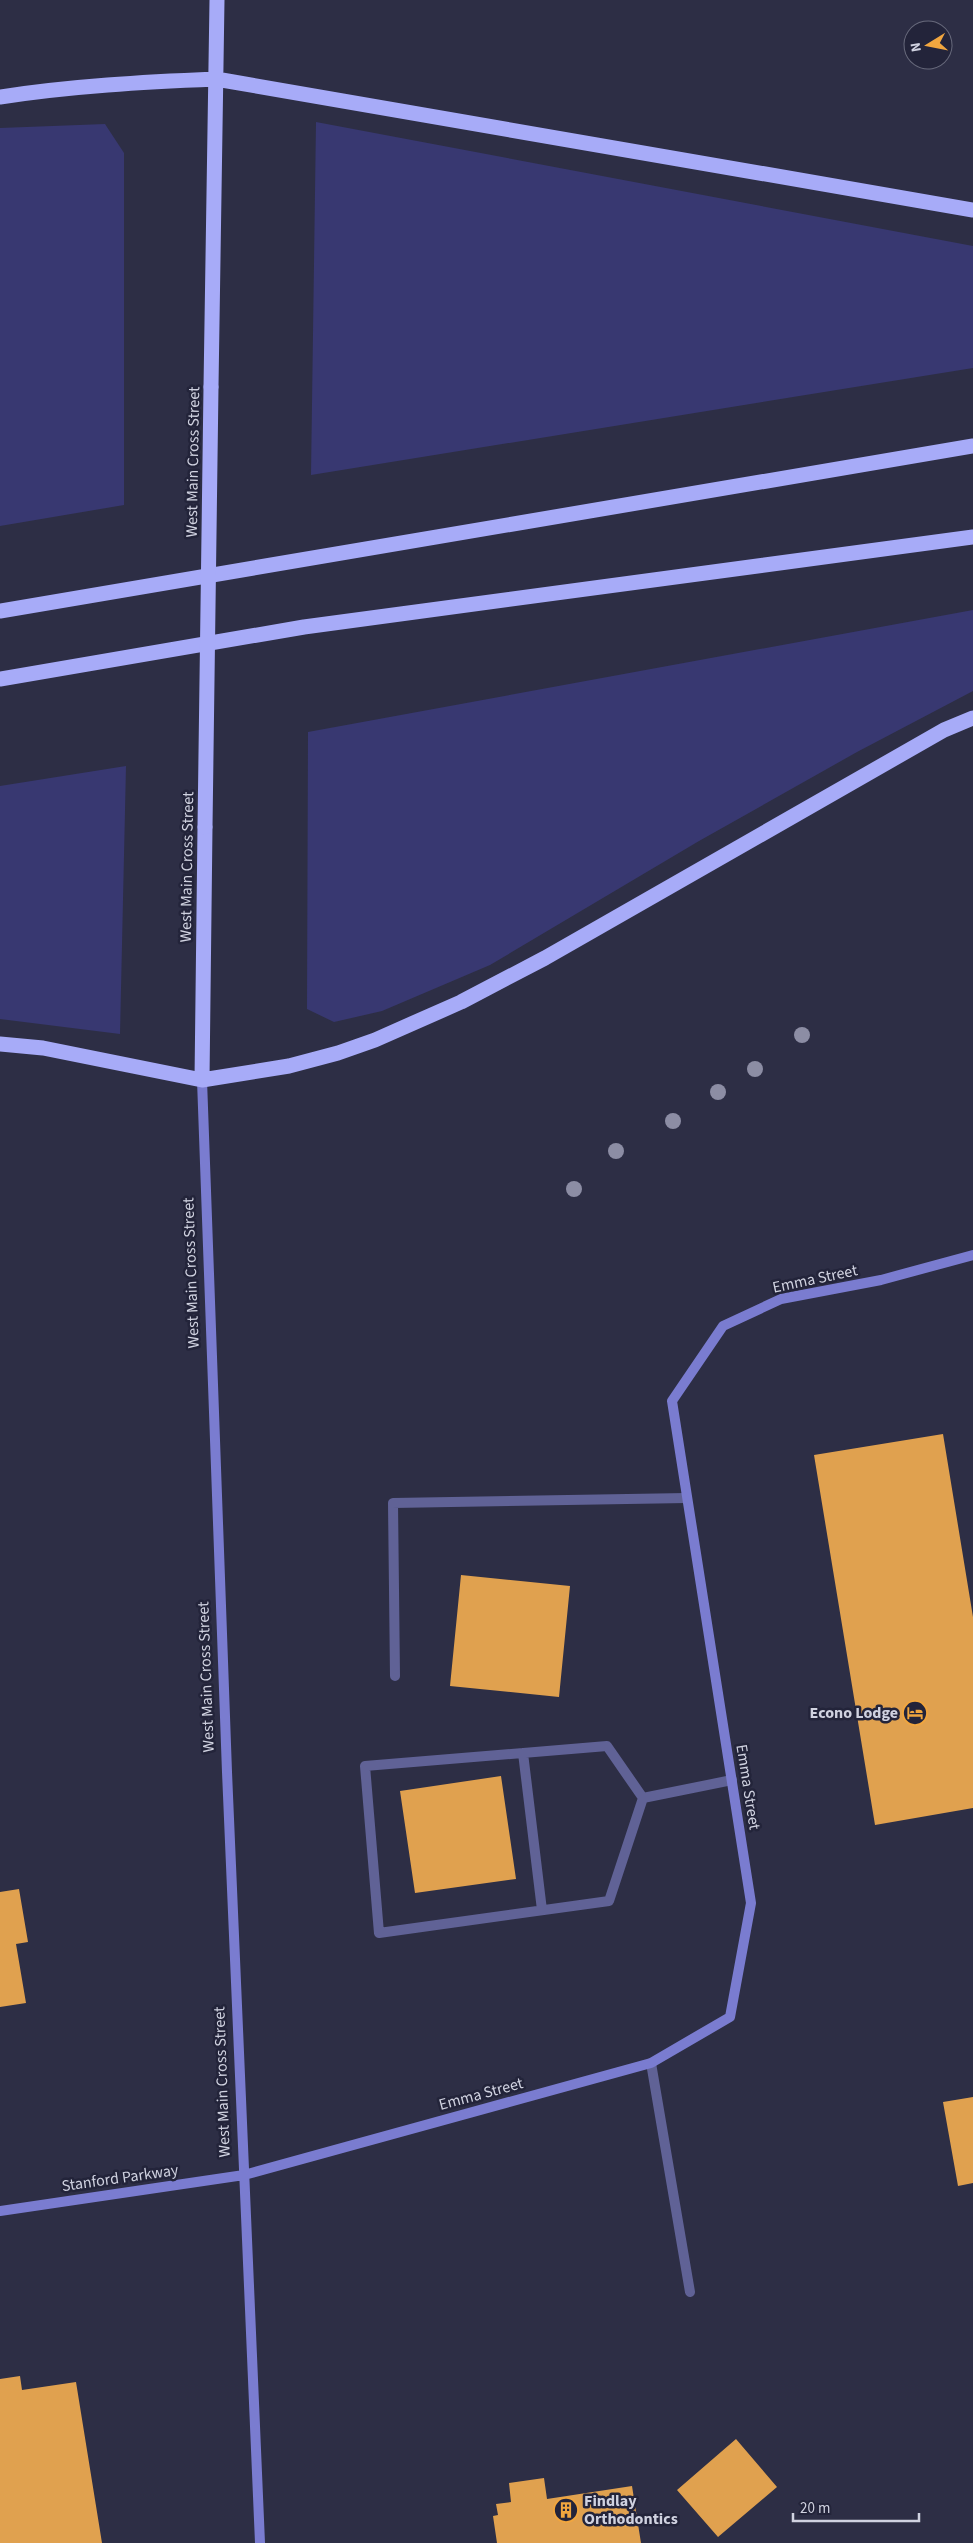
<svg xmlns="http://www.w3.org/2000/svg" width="973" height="2543" viewBox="0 0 973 2543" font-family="'Source Sans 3',sans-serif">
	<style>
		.green { fill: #383871 }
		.building { fill: #e0a14f }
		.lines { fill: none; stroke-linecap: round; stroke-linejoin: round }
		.lane { stroke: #606296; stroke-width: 10 }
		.secondary { stroke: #7a7cd0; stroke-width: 10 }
		.highway { stroke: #a7abf8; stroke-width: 15 }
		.highway-bridge { stroke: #a7abf8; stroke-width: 15 }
		.tree { fill: #8c8da4 }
		.labels { text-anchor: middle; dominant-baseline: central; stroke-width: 5; stroke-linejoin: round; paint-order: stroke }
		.street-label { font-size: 16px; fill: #d0d2e0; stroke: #23243a }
		.poi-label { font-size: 16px; font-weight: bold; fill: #d0d2e0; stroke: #23243a; text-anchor: end }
	</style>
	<rect width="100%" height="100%" fill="#2d2e45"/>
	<path class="green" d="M316 122 973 246V368L311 475Z
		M105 124 124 153V505L0 526V128Z
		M973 610V691L857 752 699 841 490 965 382 1011 334 1022 307 1009 308 732Z
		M126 766 120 1034 0 1019V786Z"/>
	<path class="building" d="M943 1434 973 1617V1808L875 1825 814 1455Z
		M461 1575 570 1586 559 1697 450 1686Z
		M501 1776 516 1879 415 1893 400 1791Z
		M19 1889 28 1942 16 1944 26 2003 0 2007V1892Z
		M973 2097V2183L958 2186 943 2102Z
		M20 2376 22 2390 76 2382 102 2543H0V2379Z
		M736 2439 777 2487 718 2537 677 2490Z
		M544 2478 547 2499 632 2486 641 2543H497L493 2516 498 2515 496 2504 511 2502 509 2483Z"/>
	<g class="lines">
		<path class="lane" d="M395 1676 393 1503 687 1498
			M607 1746 643 1798 609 1901 379 1933 365 1766Z
			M523 1753 542 1910
			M643 1798 732 1780
			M651 2063 690 2292"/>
		<path class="secondary" d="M202 1080 227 1772 260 2543
			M0 2211 244 2175 651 2063 730 2017 751 1903 672 1401 723 1326 781 1299 881 1280 973 1255"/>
		<path class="highway" d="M0 97C72 86 143 82 216 79L973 210
			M211 387 217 0
			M0 611 973 446
			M0 679 304 627 973 537
			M0 1044 43 1048 202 1080 289 1066 338 1053 375 1040 461 1002 545 958 944 730 973 718
			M202 1080 205 827"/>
		<path class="highway-bridge" d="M205 827 211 387"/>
	</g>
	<g class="tree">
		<circle cx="802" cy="1035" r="8"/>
		<circle cx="755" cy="1069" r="8"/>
		<circle cx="718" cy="1092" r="8"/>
		<circle cx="673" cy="1121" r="8"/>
		<circle cx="616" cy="1151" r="8"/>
		<circle cx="574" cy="1189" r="8"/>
	</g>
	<defs>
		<symbol id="hotel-ring" viewBox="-11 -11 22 22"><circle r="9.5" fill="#23243a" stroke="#f1a63f" stroke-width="1.5"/><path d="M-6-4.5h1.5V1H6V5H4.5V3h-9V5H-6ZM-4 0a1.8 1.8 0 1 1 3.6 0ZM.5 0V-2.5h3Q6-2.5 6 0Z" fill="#f1a63f"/></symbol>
		<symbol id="building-ring" viewBox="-11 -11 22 22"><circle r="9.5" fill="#23243a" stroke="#f1a63f" stroke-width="1.5"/><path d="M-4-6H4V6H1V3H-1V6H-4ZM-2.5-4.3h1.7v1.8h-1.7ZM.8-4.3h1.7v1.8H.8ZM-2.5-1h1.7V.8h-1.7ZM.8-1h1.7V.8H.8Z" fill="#f1a63f"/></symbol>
	</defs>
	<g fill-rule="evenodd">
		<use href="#hotel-ring" x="901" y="1699" width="28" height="28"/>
		<use href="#building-ring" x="552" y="2496" width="28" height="28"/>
	</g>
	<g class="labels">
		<g class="street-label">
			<text transform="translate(193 462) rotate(-89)">West Main Cross Street</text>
			<text transform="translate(187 867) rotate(-89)">West Main Cross Street</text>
			<text transform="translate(191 1273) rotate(-92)">West Main Cross Street</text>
			<text transform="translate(815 1279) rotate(-12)">Emma Street</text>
			<text transform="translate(206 1677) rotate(-92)">West Main Cross Street</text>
			<text transform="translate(748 1787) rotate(81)">Emma Street</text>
			<text transform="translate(222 2082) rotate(-92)">West Main Cross Street</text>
			<text transform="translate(481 2094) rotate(-15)">Emma Street</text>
			<text transform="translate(120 2178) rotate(-8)">Stanford Parkway</text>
		</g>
		<g class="poi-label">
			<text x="898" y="1713">Econo Lodge</text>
			<text x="584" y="2501" text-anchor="start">Findlay<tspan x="584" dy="18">Orthodontics</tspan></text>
		</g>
	</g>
	<g transform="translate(928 45) rotate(260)"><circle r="24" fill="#23243a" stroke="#686a7c"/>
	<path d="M0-4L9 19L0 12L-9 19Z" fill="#f1a63f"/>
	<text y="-8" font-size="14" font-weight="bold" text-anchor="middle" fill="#d0d2e0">N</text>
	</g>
	<path d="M793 2513v8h126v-8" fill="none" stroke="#d0d2e0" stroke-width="2.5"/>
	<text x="800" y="2513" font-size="15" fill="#d0d2e0" stroke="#23243a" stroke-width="4" paint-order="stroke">20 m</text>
</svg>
